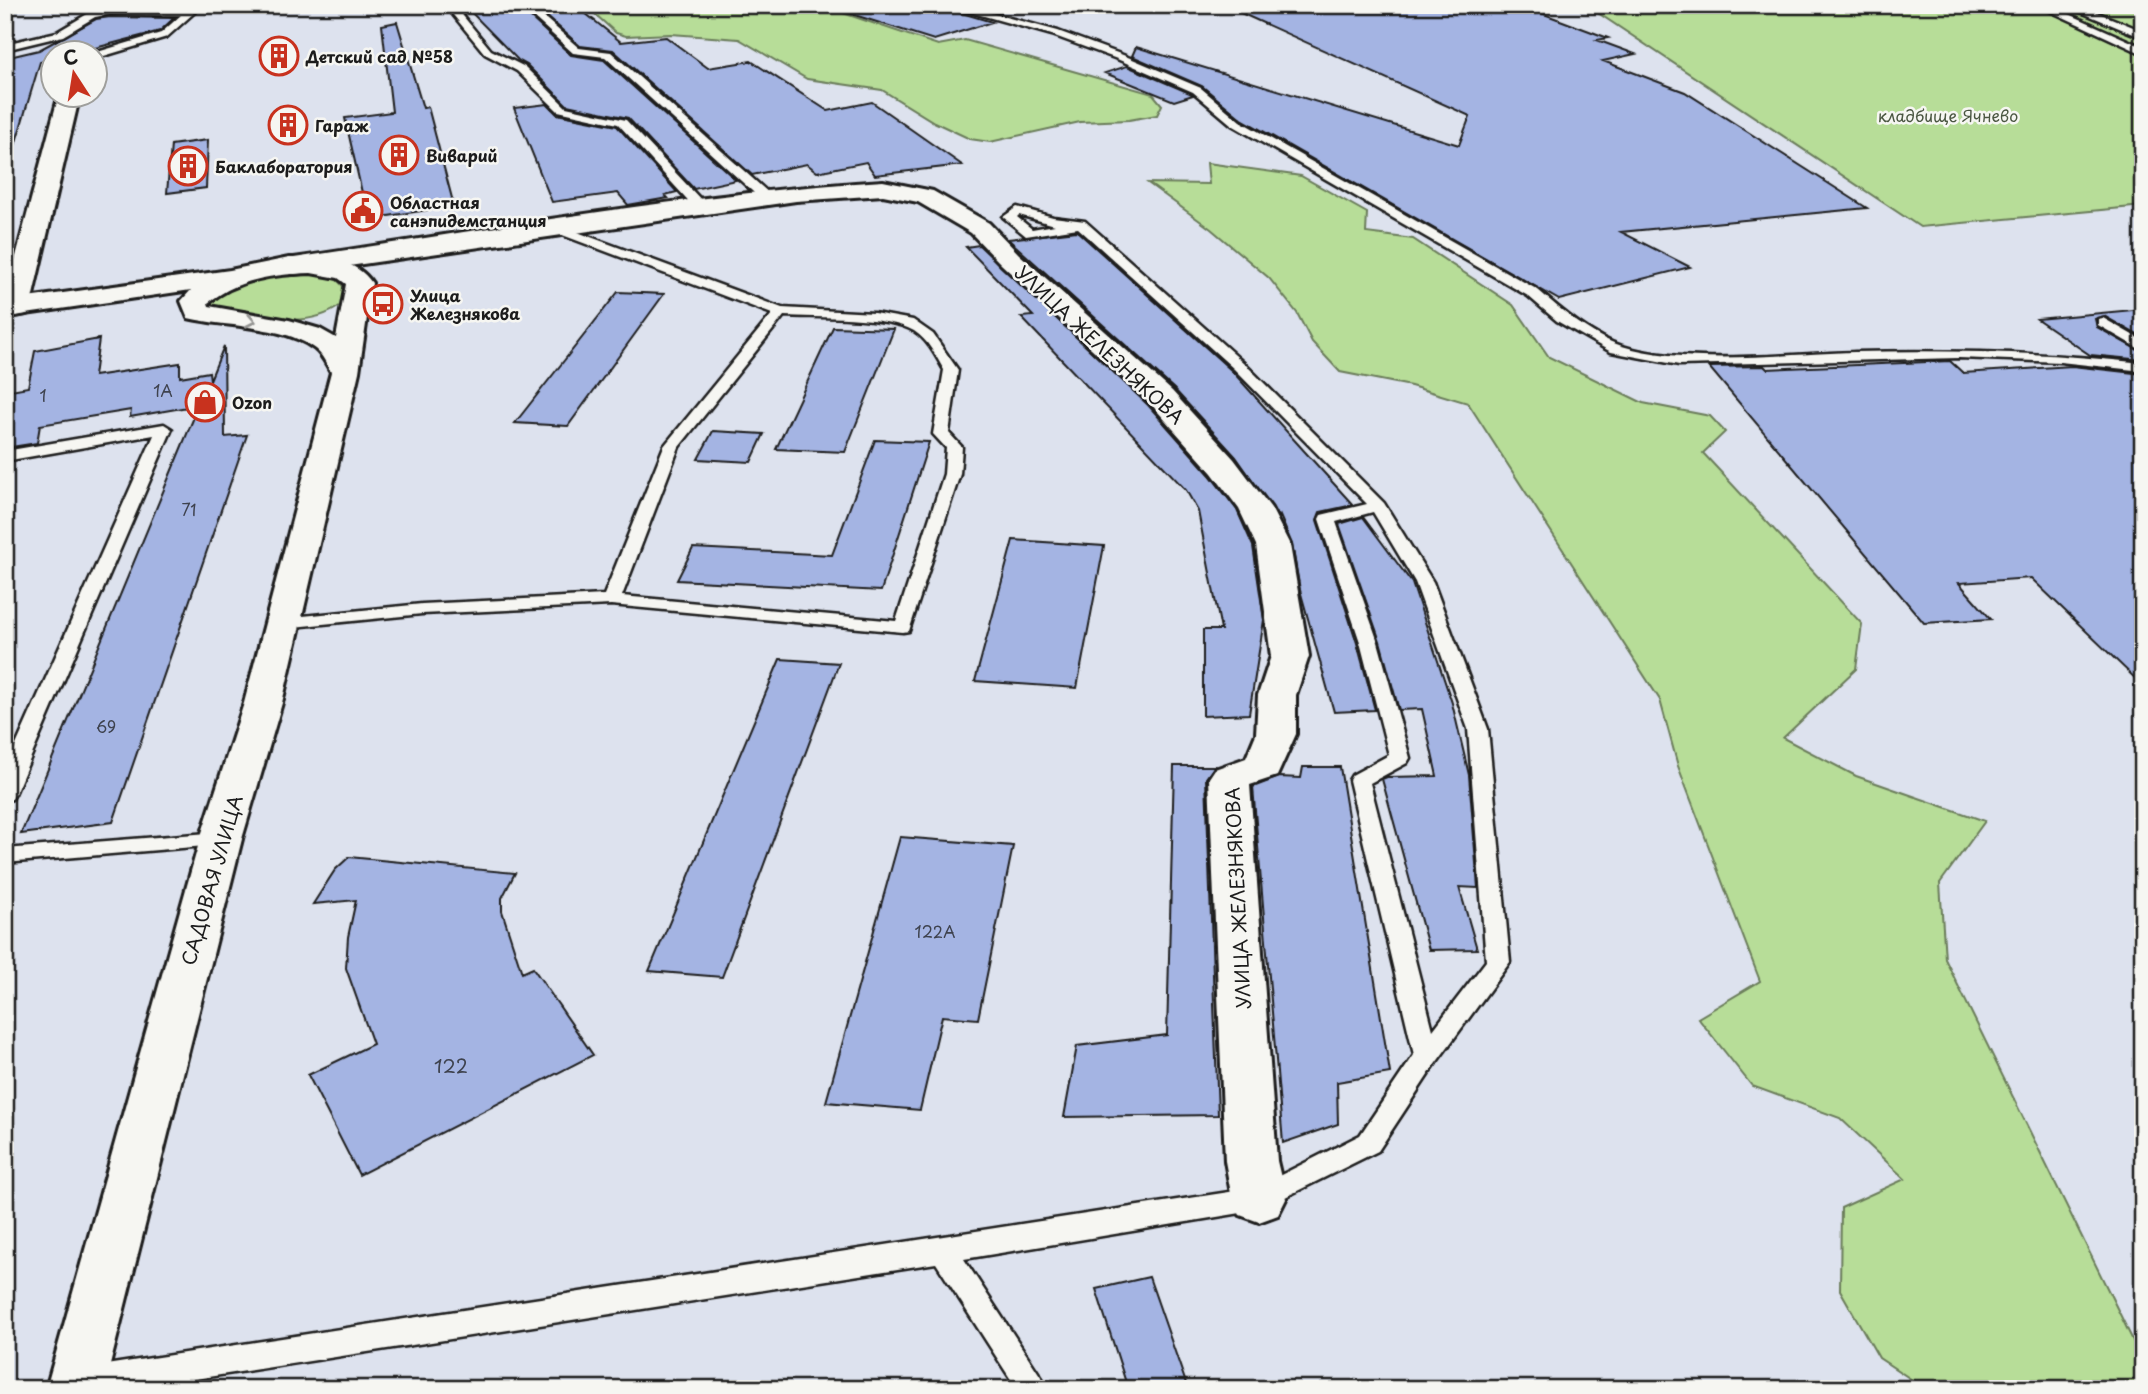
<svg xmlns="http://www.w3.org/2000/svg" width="2148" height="1394" viewBox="0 0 2148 1394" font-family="'Playpen Sans',sans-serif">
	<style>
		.green { fill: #b7dd98; stroke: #6a7c5a; stroke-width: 2 }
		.building { fill: #a4b4e3; stroke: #1c1c1c; stroke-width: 2 }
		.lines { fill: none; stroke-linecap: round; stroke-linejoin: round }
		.lane-casing { stroke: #1c1c1c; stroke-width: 5 }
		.street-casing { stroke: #1c1c1c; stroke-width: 6 }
		.secondary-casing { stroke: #1c1c1c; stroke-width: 6 }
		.lane { fill: #f6f6f2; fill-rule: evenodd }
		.street { fill: #f6f6f2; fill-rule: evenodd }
		.secondary { fill: #f6f6f2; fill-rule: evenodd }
		.oneway { stroke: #949492 }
		.labels { text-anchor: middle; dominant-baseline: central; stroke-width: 5; stroke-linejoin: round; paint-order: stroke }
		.far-poi-label { font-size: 16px; font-weight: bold; fill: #1c1c1c; stroke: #f6f6f2; text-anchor: start }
		.far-park-label { font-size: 16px; fill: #4a5641; stroke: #f6f6f2 }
		.number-label { font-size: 16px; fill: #3e424e }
		.street-label { font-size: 19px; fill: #1c1c1c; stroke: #f6f6f2 }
		.near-number-label { font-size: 19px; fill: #3e424e }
	</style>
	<rect width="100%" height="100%" fill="#dde2ee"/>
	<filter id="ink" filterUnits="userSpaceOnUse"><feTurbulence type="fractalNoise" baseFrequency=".0143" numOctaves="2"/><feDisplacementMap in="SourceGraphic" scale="14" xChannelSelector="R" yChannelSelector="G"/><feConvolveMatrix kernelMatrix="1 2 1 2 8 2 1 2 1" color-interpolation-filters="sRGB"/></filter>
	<g filter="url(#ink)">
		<path class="green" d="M585 5H819L938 45 965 40 1153 94 1162 105 1157 115 1129 120 1080 122 990 142 970 139 934 122 882 90 807 79 739 39 671 34 626 36 616 33Z
			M1586 5H2143V206L1920 227Z
			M1207 163 1301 176 1367 213 1366 233 1413 239 1513 305 1549 357 1643 403 1710 416 1725 432 1703 453 1862 624 1856 669 1783 738 1856 776 1985 821 1940 883 1945 959 2143 1361V1389H1926L1879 1358 1840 1290 1841 1208 1905 1179 1840 1118 1752 1086 1698 1018 1760 981 1678 766 1660 700 1468 403 1411 386 1340 372 1312 342 1297 313 1269 278 1211 229 1148 183 1209 184Z
			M291 273C310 273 330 270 343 286L341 305C304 333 254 314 213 306L210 299C228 278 266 276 291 273Z"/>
		<path class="building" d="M464 5H517L571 55 604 60 736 180 694 189 628 118 567 105 527 65 518 60Z
			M534 5H575L621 42 666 37 708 68 751 61 828 111 872 102 962 165 875 175 866 162 817 172 807 164 752 175 613 50 580 46Z
			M846 5H935L992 22 934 40 845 12Z
			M1223 5H1520L1608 38 1597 40 1635 54 1603 61 1685 92 1867 208 1621 232 1690 267 1559 300 1242 119 1202 86 1132 56 1136 47 1459 145 1470 116Z
			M110 17 174 18 160 31 80 52H52V59L40 62 13 152 5 151V58L39 50 96 19Z
			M397 22 423 108 428 107 454 206 368 219 345 118 392 112 382 25Z
			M1127 66 1192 94 1193 95 1174 101 1105 73Z
			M547 104 557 114 617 126 677 192 665 195 668 198 628 205 618 193 552 202 514 108Z
			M208 140 206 188 167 193 171 145Z
			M1077 231 1232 371 1353 505 1320 512 1317 520 1357 643 1375 710 1334 712 1300 590 1292 544 1280 516 1279 518 1236 457 1174 389 1008 239Z
			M979 245 1148 405 1210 475 1237 510 1253 546 1264 620 1249 714 1203 716V630H1221L1198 511 1186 490 1021 317 1033 316 966 247Z
			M618 292 664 294 568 426 515 423Z
			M2143 309V338L2104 316 2095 319 2097 327 2143 353V360L2090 355 2037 319Z
			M833 327 894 329 845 452 776 449Z
			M99 339 94 376 180 363V377L209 372 210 380 224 346 225 437 247 435 113 822 21 834 199 405 130 417 131 410 40 425 37 443 5 448V391L28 387 35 351Z
			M1950 361 1963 373 2072 366 2143 374V686L2031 578 1959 583 1991 619 1924 623 1709 367 1764 366 1767 369Z
			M713 431 764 434 751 462 698 459Z
			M875 440 929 442 881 591 677 580 693 548 832 555Z
			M1363 517 1412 583 1452 703 1469 775 1478 888 1459 887 1477 949 1429 950 1382 779 1387 777 1437 776 1422 709 1399 710 1380 641 1339 524Z
			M1013 540 1104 546 1077 688 975 681Z
			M780 659 839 663 722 977 649 971Z
			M1174 766H1215L1206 778 1218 1115 1064 1117 1077 1046 1167 1035Z
			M1303 767H1340L1390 1073 1337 1082 1338 1124 1283 1143 1253 787 1279 777 1301 778Z
			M900 837 1013 846 978 1019 942 1016 920 1110 826 1102Z
			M349 857 515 873 502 898V911L522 973 533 968 593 1055 359 1175 308 1075 373 1044 346 968 348 937 356 900 313 904 335 870Z
			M1149 1277 1188 1389H1128L1096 1289Z"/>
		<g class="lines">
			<defs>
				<path id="lane" d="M445 5H454L491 50 525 67 566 107 626 120 704 203V209H696L618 124 558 111 517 71 485 54Z
					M520 5H530L579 48 611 52 771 195V201H763L605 57 573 53Z
					M945 5H961L1058 31 1123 55 1201 88 1240 121 1538 290C1561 310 1593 337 1622 346 1686 366 1787 354 1855 352 1952 350 2046 352 2143 363V371L2060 362 1959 358 1679 365 1611 352 1557 321 1528 296 1232 125 1193 92 1117 59 1052 35Z
					M2037 5H2049L2143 47V54Z
					M2079 5 2143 31V38L2076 10 2074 8Z
					M110 8 190 9 195 12 167 37 94 59V53L161 33 181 15 110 14 95 17 63 36 5 50V44L57 32 89 13Z
					M1017 207 1053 217 1085 221 1244 363 1384 503 1433 582 1488 729 1510 962 1436 1063 1378 1151 1259 1210 964 1259 1049 1389H1017L936 1263 131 1389H68L65 1383 70 1373 80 1369 1255 1188 1360 1135 1414 1055 1349 780 1352 775 1389 755 1360 642 1319 519 1321 515 1367 504 1234 369 1078 228 1026 236 1003 217ZM1019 215 1055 225 1032 229 1017 217ZM1373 512 1415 582 1468 729 1486 961 1433 1030 1370 783 1407 763 1410 758 1378 642 1336 522Z
					M553 223 782 308 874 313 913 320 933 334 958 370 949 433 962 447 960 474 909 631 903 632 611 605 422 614 283 628 277 627 274 623 283 618 422 604 604 595 664 446 772 314 549 230V224ZM784 316C816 318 887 315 914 331 928 340 936 356 944 370L933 434 946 448 944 474 896 621 622 596 679 447Z
					M2103 318 2143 341V351L2098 325V319Z
					M164 424 172 429 15 794 12 799 5 801V770L154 435 5 461V451Z
					M221 832 229 834 232 839 229 844 5 863V849Z"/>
				<path id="street" d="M59 94H80L30 308 26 314 16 316 5 312V298Z
					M883 181 933 191 989 223 1019 254 1172 391 1234 459 1271 508 1290 545 1309 656 1296 695V734L1277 776 1250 785 1277 1161 1286 1199 1278 1215 1259 1222 1240 1215 1232 1199 1225 1161 1209 778 1215 769 1246 758 1256 734 1258 695 1271 656 1256 545 1239 509 1212 473 1150 403 1001 264 971 233 918 202 883 195 796 201 294 274 285 271 281 266 285 261 294 258C489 229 686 194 883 181Z"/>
				<path id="secondary" d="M289 258C319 258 354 256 372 283L359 372 282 703 242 839 104 1389H46L200 839 244 703 331 372C326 364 323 355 315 349 285 325 225 327 188 318L181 301 191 290 5 317V301L230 270ZM311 273 338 278 346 284 336 338 320 329 289 320 209 306 208 303C237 279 275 274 311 273Z"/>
			</defs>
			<use href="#lane" class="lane-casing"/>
			<use href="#street" class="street-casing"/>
			<use href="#secondary" class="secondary-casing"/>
			<use href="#lane" class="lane"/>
			<use href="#street" class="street"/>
			<use href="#secondary" class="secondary"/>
		</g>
		<defs><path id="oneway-chevron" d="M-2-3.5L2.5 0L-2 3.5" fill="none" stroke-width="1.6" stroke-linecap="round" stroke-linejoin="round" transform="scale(1.75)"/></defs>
		<use class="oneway" href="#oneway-chevron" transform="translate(251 321) rotate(11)"/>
	</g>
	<defs>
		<symbol id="building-ring" viewBox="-11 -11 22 22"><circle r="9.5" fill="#f6f6f2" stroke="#c8321e" stroke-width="1.5"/><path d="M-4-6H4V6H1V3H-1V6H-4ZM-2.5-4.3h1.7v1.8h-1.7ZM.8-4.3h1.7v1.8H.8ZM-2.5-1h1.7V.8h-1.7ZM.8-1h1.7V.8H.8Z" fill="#c8321e"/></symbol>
		<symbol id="civic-ring" viewBox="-11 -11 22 22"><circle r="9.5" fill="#f6f6f2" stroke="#c8321e" stroke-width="1.5"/><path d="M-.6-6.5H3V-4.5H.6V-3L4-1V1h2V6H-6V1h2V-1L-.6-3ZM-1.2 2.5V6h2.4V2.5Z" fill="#c8321e"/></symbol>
		<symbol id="bus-ring" viewBox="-11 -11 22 22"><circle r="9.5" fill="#f6f6f2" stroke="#c8321e" stroke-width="1.5"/><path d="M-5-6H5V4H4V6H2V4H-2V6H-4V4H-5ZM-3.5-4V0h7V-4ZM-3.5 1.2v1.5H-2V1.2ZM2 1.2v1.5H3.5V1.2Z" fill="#c8321e"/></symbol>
		<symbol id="shop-ring" viewBox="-11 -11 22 22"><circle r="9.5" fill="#f6f6f2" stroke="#c8321e" stroke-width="1.5"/><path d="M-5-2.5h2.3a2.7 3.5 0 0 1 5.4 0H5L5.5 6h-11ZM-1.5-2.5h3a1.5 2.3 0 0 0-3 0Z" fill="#c8321e"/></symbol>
	</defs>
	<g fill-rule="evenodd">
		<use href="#building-ring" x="257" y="34" width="44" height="44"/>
		<use href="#building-ring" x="266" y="103" width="44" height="44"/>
		<use href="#building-ring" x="377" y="133" width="44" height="44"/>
		<use href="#building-ring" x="166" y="144" width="44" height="44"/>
		<use href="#civic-ring" x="341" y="189" width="44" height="44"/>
		<use href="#bus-ring" x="361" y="282" width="44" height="44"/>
		<use href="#shop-ring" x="183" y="380" width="44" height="44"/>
	</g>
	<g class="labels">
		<g class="far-poi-label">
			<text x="306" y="56">Детский сад №58</text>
			<text x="315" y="125">Гараж</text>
			<text x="426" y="155">Виварий</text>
			<text x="215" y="166">Баклаборатория</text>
			<text x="390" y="202">Областная<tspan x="390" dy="18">санэпидемстанция</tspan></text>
			<text x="410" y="295">Улица<tspan x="410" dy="18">Железнякова</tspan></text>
			<text x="232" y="402">Ozon</text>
		</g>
		<g class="far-park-label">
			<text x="1948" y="115">кладбище Ячнево</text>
		</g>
		<g class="number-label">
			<text x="163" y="390">1А</text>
			<text x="43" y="395">1</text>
			<text x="189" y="509">71</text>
			<text x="106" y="726">69</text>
			<text x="935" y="931">122А</text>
		</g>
		<g class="street-label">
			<text transform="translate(1100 344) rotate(43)">УЛИЦА ЖЕЛЕЗНЯКОВА</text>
			<text transform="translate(211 880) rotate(-74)">САДОВАЯ УЛИЦА</text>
			<text transform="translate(1237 898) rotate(-93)">УЛИЦА ЖЕЛЕЗНЯКОВА</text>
		</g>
		<g class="near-number-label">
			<text x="451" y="1065">122</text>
		</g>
	</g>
	<rect width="2148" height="1394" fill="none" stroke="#f6f6f2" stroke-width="28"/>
	<rect x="14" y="14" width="2120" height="1366" fill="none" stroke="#1c1c1c" stroke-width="2.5" filter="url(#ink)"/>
	<g transform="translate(74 74) rotate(348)"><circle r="33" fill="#f6f6f2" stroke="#9f9f9c" stroke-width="2"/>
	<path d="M0-5L12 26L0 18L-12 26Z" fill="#c8321e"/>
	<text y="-10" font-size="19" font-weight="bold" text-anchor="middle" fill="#1c1c1c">С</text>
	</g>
</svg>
